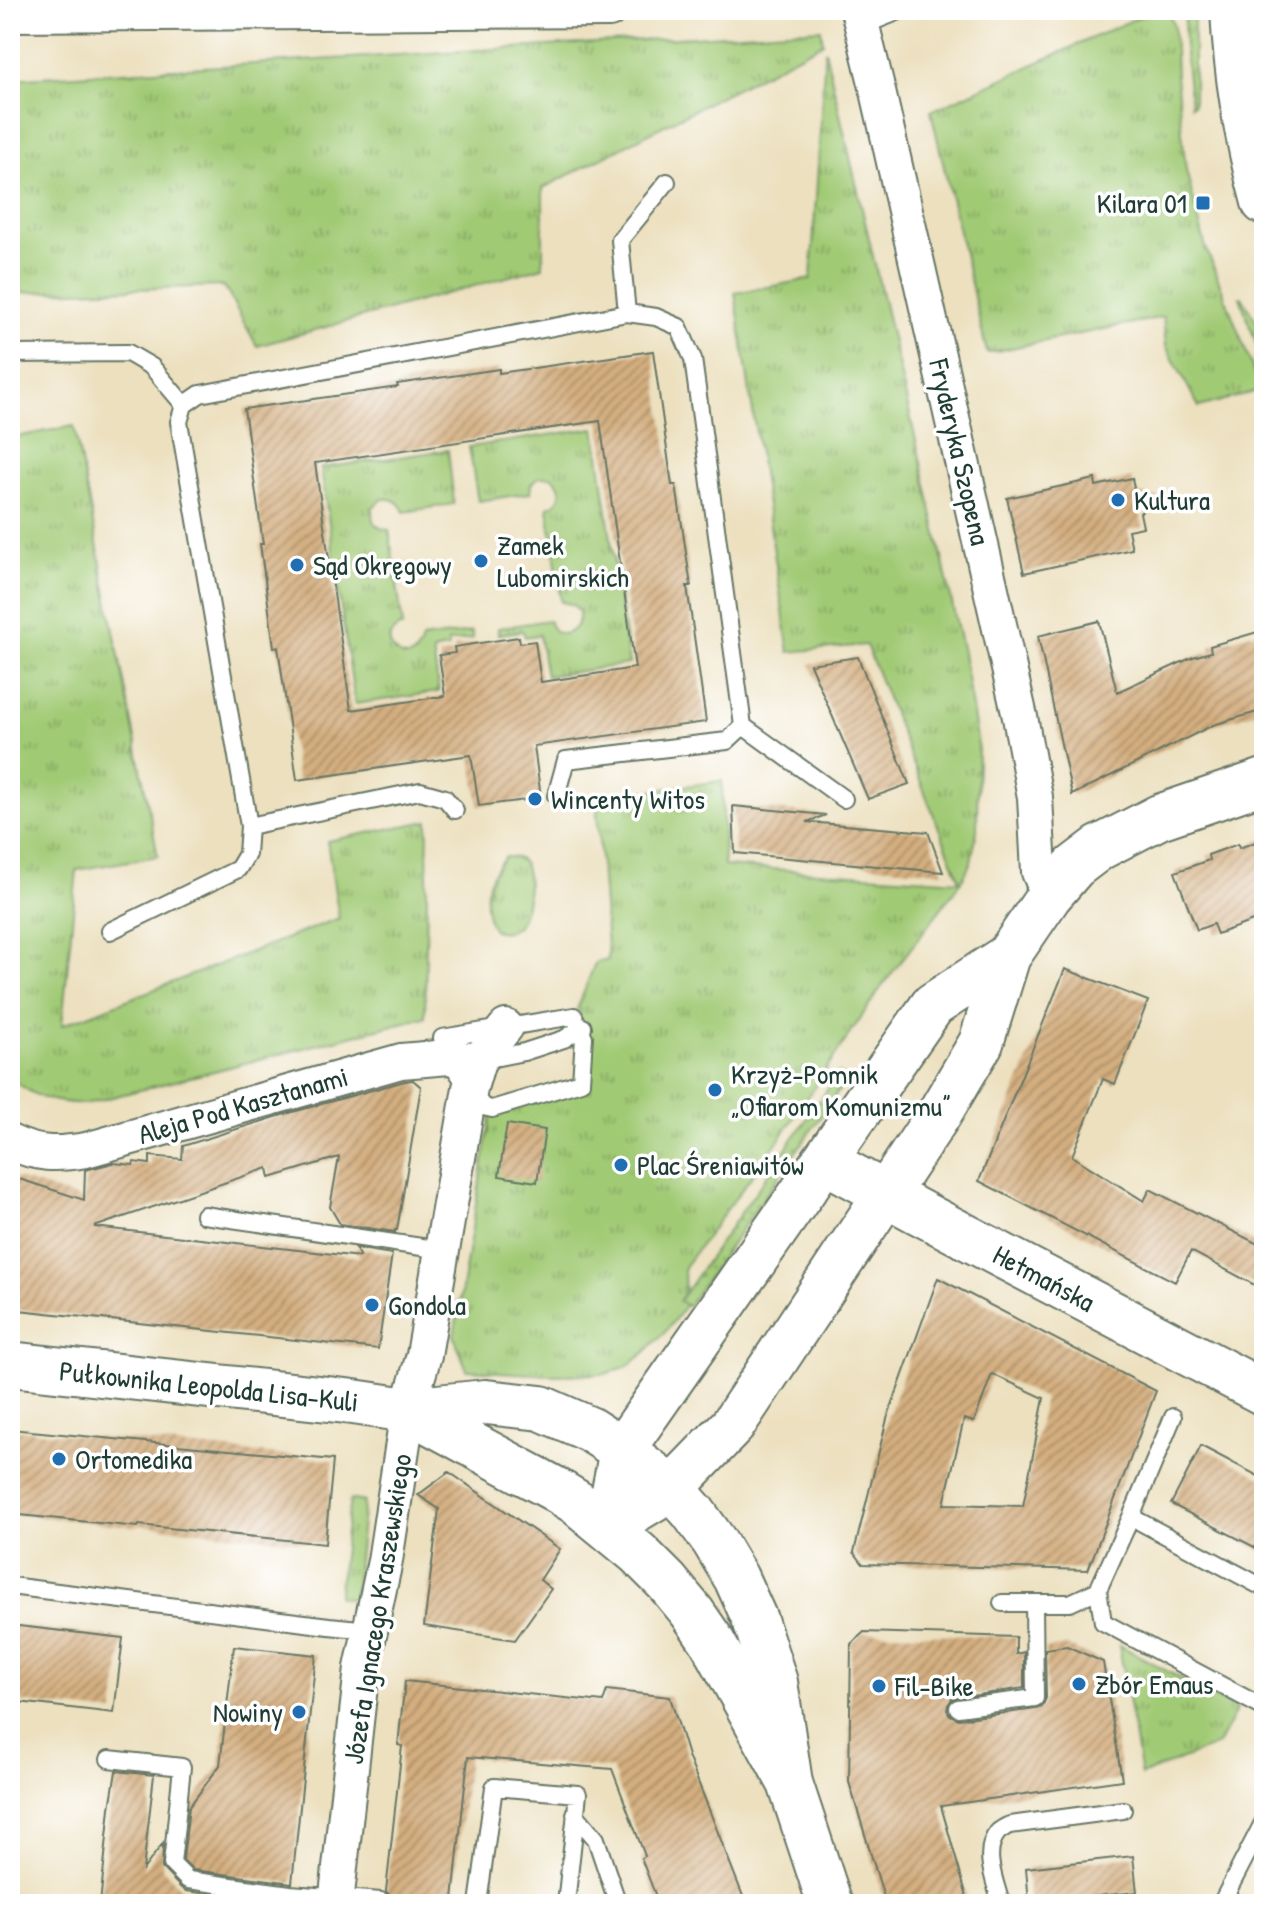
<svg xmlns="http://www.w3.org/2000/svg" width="1274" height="1914" viewBox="0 0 1274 1914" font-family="'Patrick Hand',sans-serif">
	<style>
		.grass { fill: url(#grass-tufts); stroke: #608454; stroke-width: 2 }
		.garden { fill: url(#garden-dots); stroke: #608454; stroke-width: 2 }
		.building { fill: url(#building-hatch); fill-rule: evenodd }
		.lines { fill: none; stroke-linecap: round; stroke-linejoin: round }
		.lane-casing { stroke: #677665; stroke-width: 20 }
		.street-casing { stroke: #677665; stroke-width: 38 }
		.secondary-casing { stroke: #677665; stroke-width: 48 }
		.lane { stroke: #fff; stroke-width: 16 }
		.street { stroke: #fff; stroke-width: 34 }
		.secondary { stroke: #fff; stroke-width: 44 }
		.poi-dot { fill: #1f6fb2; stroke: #fff; stroke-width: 3 }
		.labels { text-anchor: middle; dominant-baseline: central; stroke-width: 7; stroke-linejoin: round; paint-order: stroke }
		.poi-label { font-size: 28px; fill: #1f3d34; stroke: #fff; text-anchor: start }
		.street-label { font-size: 28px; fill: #1f3d34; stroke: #fff }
	</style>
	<defs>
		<pattern id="grass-tufts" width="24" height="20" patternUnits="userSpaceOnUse" patternTransform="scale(2)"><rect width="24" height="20" fill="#a1ca75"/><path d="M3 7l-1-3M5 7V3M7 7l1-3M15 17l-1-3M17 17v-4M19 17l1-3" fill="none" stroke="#83a561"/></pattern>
		<pattern id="garden-dots" width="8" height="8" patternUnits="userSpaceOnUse" patternTransform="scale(2)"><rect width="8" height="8" fill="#a1ca75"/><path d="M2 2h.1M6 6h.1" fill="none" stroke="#83a561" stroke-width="1.8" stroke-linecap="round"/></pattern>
		<pattern id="building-hatch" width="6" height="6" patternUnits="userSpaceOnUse" patternTransform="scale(2)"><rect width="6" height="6" fill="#d4ae7f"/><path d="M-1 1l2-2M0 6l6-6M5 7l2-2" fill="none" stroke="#ab8f69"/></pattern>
	</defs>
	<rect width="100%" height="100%" fill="#fff"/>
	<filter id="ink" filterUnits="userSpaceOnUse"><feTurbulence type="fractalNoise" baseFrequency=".0125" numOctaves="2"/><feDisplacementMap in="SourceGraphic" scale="16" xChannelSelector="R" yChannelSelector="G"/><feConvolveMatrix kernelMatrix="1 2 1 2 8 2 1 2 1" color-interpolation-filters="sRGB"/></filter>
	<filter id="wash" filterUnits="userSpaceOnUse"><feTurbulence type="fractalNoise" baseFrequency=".006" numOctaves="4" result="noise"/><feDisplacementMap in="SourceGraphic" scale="32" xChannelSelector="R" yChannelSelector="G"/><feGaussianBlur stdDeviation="1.8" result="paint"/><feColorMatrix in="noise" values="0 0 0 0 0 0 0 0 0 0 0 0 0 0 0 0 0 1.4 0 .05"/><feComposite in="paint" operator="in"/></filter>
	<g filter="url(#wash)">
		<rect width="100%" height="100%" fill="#ece0bf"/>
		<path class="grass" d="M1154 10 1168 11 1174 27 1176 76 1186 170 1205 245 1261 390 1199 407 1166 346 1163 317 987 353 931 111Z
			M1184 10H1194V104L1191 106 1185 53Z
			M821 29 823 43 543 188V267L257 346 224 286 10 293V79Z
			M825 50 923 471 963 653 978 745 977 831 971 862 961 882 880 989 781 1137 684 1267 685 1306 665 1332 642 1355 628 1366 605 1374 550 1375 467 1370 454 1336 492 1109 581 1082 576 1012 595 963 608 960 596 798 722 781 724 866 960 881 866 645 789 652 735 293 811 279Z
			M1240 297H1242L1264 335V366Z
			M74 426 158 856 77 870 62 1025 339 918 327 841 428 821 425 1017 85 1104C47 1101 41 1101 10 1078V438Z
			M595 428 629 664 546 676 539 635 525 637 523 631 498 634V628L548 620C563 658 602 605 561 602L548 507C563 502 564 487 552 477H539L531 484 530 493 478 501 469 447Z
			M448 450 454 504 404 512C400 502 393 498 383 499L373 507C370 520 375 529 389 530L403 626C367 637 414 681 422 639L472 632 473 639 448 642 449 648 433 651 439 692 355 704 321 468Z
			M505 857C512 857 519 857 523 863 532 877 528 919 513 929 507 933 501 932 494 930 479 906 486 877 505 857Z
			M350 1500 364 1501 354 1599 338 1597Z
			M1119 1645 1237 1709 1218 1745 1141 1775Z"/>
		<path class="garden" d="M839 1073 847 1079 688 1306 679 1301Z"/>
		<g id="blocks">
			<path class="building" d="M653 351 672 485H676L691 586H687L706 722 534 746 541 798 479 806 471 755 297 780 278 647H274L260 544H263L244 409 398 387 397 384 499 369V373ZM600 421 635 668 541 682 535 641 520 643 519 637 454 647 455 653 439 655 445 696 351 710 315 463Z
				M1132 478 1135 493 1159 498 1140 513 1143 527 1128 530 1132 549 1024 573 1007 498 1095 479 1096 486Z
				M1099 621 1117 692 1193 657 1211 652 1210 646 1264 630V710L1213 725 1072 795 1038 636Z
				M858 657 909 784 868 799 810 664Z
				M733 806 826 815 807 822 928 832 943 872 735 853Z
				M1264 839V917L1217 934 1213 924 1197 930 1175 872 1209 860 1208 855 1238 844 1239 848Z
				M1065 969 1148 1001 1115 1084 1103 1079 1072 1156 1144 1201 1150 1189 1264 1247V1290L1191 1251 1175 1282 979 1181Z
				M413 1080 421 1087 397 1230H395V1232L340 1224 330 1207 339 1157 270 1178 268 1168 94 1227 360 1257 355 1248 392 1254 378 1349 10 1309V1176L84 1200 85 1170 113 1163 133 1165 134 1162 150 1164V1156L182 1159 183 1146 282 1115 405 1081Z
				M507 1124 545 1130 537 1182 499 1176Z
				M938 1278 1156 1391 1088 1570 863 1564 854 1552 887 1419ZM992 1374 1044 1398 1023 1506 944 1504 964 1419 974 1422Z
				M10 1429 333 1460 325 1544 139 1525 138 1527 10 1514Z
				M1201 1446 1264 1479V1552L1171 1504Z
				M449 1472 560 1549 540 1580 551 1589 515 1640 424 1626 439 1509 418 1495Z
				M10 1625 123 1638 114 1713 10 1701Z
				M864 1632 1016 1637V1654L1024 1652V1688L952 1699 948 1705 947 1710 950 1715 959 1719 1036 1709 1042 1707 1046 1698 1045 1649 1067 1646 1103 1662 1122 1780 941 1806 969 1904H886L849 1782 851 1644Z
				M234 1646 316 1655 292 1883 193 1870 183 1860 189 1807 220 1765Z
				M405 1681 603 1702 607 1690 670 1697 688 1756 746 1904H659L641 1858 645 1856 612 1769 468 1757 453 1899 442 1904H391V1897L386 1891 402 1746 398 1745Z
				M116 1771 154 1775 143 1870 163 1843 162 1868 181 1888 186 1891 282 1904H100L110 1808Z
				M1133 1856 1137 1892 1029 1903 1026 1868Z"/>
		</g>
	</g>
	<g filter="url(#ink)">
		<use href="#blocks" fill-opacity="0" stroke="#677665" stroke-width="2"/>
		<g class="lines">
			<defs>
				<path id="lane" d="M862 26 902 10
					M627 313 620 240 667 182
					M10 354 128 353 152 367 184 405
					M743 726 844 799
					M455 810 445 798 420 791 249 826 179 422 184 405 200 394 627 313 656 317 679 327 693 359 743 726 727 741 566 760 556 796
					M110 931 238 869 247 854 249 826
					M574 1016 584 1037 581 1082 492 1109 483 1107C469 1086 446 1063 442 1038Z
					M483 1060 524 1052 564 1039 583 1027
					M204 1215 442 1250
					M1131 1517 1173 1417
					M10 1586 329 1626 370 1630
					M1098 1590 1103 1622 1264 1708
					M1002 1603H1070L1098 1590 1131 1517 1264 1588
					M958 1708 1035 1698 1034 1603
					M109 1759 182 1767 172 1864 188 1880 290 1894 381 1901
					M575 1814 596 1839 618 1904
					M478 1904 494 1787 578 1794 566 1904
					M1001 1904C996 1883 981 1852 998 1832 999 1831 1008 1825 1010 1825L1123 1810
					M1221 1904 1264 1821"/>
				<path id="street" d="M858 10 877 87 1020 717 1035 797 1039 872 1049 896
					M10 14 609 10
					M10 1142C37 1155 56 1155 86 1150L401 1061 449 1057 478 1061
					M336 1904 362 1668 385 1561 408 1410 424 1355 470 1088 478 1061 506 1027"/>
				<path id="secondary" d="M1233 10C1236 74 1247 140 1264 202
					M825 1161 917 1211 1264 1393
					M10 1364 346 1401 408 1410 486 1402 541 1408 589 1429 622 1450 672 1488 693 1512 714 1541 736 1578 755 1620 775 1682 790 1783
					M408 1410 553 1488 576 1502 638 1553 667 1582 692 1612 712 1641 790 1783 830 1904
					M607 1527 672 1488 732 1426 939 1114 981 1043 1008 956 1049 896 1074 867 1099 848 1159 817 1264 781
					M607 1527 622 1450 933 1005 1008 956"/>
			</defs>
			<use href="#lane" class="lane-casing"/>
			<use href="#street" class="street-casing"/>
			<use href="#secondary" class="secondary-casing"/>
			<use href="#lane" class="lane"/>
			<use href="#street" class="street"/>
			<use href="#secondary" class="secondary"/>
		</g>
	</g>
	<g class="poi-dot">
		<rect x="1195" y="195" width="16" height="16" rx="4"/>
		<circle cx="1118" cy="500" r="8"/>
		<circle cx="481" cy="561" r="8"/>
		<circle cx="297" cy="565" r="8"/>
		<circle cx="535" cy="799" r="8"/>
		<circle cx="715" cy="1090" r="8"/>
		<circle cx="621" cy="1165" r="8"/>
		<circle cx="372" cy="1305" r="8"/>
		<circle cx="59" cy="1459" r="8"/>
		<circle cx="1079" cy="1684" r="8"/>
		<circle cx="879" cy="1686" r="8"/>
		<circle cx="299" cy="1712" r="8"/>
	</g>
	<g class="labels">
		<g class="poi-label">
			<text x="1187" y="203" text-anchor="end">Kilara 01</text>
			<text x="1134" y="500">Kultura</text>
			<text x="497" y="545">Zamek<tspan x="497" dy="32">Lubomirskich</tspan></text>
			<text x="313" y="565">Sąd Okręgowy</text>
			<text x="551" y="799">Wincenty Witos</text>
			<text x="731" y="1074">Krzyż-Pomnik<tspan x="731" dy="32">„Ofiarom Komunizmu”</tspan></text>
			<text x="637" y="1165">Plac Śreniawitów</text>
			<text x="388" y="1305">Gondola</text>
			<text x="75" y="1459">Ortomedika</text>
			<text x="1095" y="1684">Zbór Emaus</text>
			<text x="895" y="1686">Fil-Bike</text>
			<text x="283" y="1712" text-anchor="end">Nowiny</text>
		</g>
		<g class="street-label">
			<text transform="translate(960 452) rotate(77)">Fryderyka Szopena</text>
			<text transform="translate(243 1105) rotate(-16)">Aleja Pod Kasztanami</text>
			<text transform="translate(1044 1278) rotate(28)">Hetmańska</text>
			<text transform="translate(209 1386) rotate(6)">Pułkownika Leopolda Lisa-Kuli</text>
			<text transform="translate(377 1609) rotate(-81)">Józefa Ignacego Kraszewskiego</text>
		</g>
	</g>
	<rect width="1274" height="1914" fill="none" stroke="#fff" stroke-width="40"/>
</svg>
